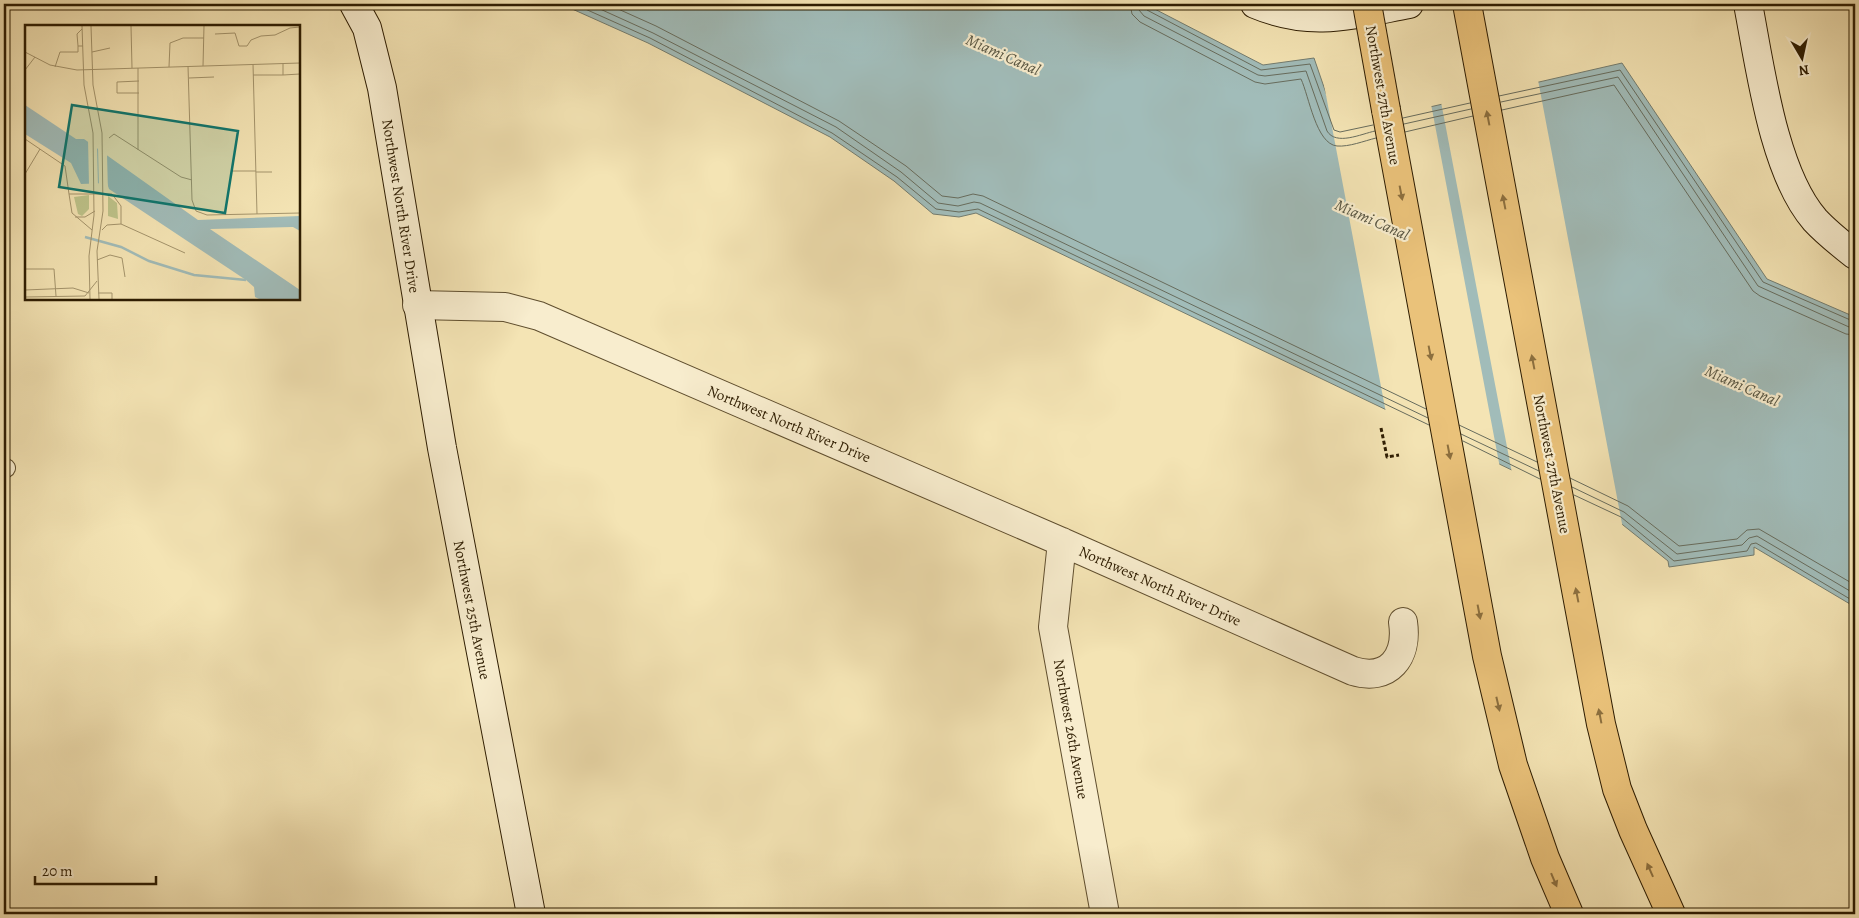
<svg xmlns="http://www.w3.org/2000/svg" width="1859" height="918" viewBox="0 0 1859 918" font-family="Alegreya,serif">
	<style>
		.water { fill: #a1bcb9; stroke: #737c6f }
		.pier { fill: #f4e4b4 }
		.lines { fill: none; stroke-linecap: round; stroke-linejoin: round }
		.shore { stroke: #676c5d; stroke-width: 1 }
		.lane-casing { stroke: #5f4e2e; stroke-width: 20 }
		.street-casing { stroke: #5f4e2e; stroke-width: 30 }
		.secondary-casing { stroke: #2d1c01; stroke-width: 30 }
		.highway-casing { stroke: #2d1c01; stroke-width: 30 }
		.path { stroke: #2d1c01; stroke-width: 3; stroke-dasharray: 4 2.5; stroke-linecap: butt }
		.lane { stroke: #f8edce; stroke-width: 18 }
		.street { stroke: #f8edce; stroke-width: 28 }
		.secondary { stroke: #f8edce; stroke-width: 28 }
		.highway { stroke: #eac27a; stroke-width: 28 }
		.highway-bridge-casing { stroke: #2d1c01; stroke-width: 30; stroke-linecap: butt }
		.highway-bridge { stroke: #eac27a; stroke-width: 28 }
		.oneway { fill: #8c6f3e }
		.labels { text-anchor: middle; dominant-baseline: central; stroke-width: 4.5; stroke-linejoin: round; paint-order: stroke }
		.street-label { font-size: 15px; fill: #2d1c01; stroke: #f8edce }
		.water-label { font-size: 16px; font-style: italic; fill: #565441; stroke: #f8edce }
		.inset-river { fill: none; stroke: #a1bcb9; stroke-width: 2.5 }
		.inset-road { fill: none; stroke: #a4946c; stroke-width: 1 }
		.view { fill: #0f766e; fill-opacity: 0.15; stroke: #0f766e; stroke-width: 2.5 }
		.inset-edge { fill: none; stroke: #2d1c01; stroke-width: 2.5 }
	</style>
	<rect width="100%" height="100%" fill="#f4e4b4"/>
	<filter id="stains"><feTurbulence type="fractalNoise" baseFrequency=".004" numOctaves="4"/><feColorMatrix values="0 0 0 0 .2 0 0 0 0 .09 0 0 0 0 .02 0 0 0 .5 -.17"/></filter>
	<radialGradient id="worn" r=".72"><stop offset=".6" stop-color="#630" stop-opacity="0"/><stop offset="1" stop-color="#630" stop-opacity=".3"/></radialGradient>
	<path class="water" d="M561 4H1145L1263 65 1314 58 1338 128 1622 63 1767 279 1855 317V607L1754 547V555L1669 567 1668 561 1618 521 976 213 959 217 933 214 894 181 830 137 648 43Z"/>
	<path class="pier" d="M1322 74 1340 125 1431 104 1500 468 1386 413Z
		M1538 80 1623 529 1616 524 1512 473 1441 102Z"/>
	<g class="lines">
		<path class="shore" d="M574 4 650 38 832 133 897 177 936 209 959 212 978 209 1429 425
			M589 4 653 33 836 127 901 172 938 203 958 206 974 202 980 203 1428 418
			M607 4 656 26 839 121 906 166 942 196 958 198 973 194 983 196 1426 409
			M1130 4 1132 14 1140 22 1255 82 1265 84 1301 79C1309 96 1316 144 1337 146 1349 147 1364 141 1376 138
			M1138 4 1139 10 1144 16 1258 75 1265 76 1306 71 1327 131C1336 146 1361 134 1375 131
			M1144 4 1147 10 1261 70 1310 64 1334 130 1340 132 1373 125
			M1499 96 1620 70 1763 282 1855 322
			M1501 102 1618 77 1758 286 1849 327 1855 328
			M1502 110 1614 85 1753 291 1760 296 1846 334 1855 335
			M1403 118 1470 103
			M1404 124 1471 109
			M1405 132 1473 116
			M1459 425 1537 462
			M1461 434 1539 471
			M1463 441 1540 479
			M1570 478 1628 506 1679 546 1737 539 1747 530 1759 529 1855 585
			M1572 487 1624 512 1677 554 1742 545 1749 538 1757 536 1855 594
			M1574 495 1621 517 1674 561 1747 551 1751 544 1756 543 1855 602"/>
		<defs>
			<path id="lane" d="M4 469 6 468"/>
			<path id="street" d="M417 305 505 307 539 316 1062 542 1353 671C1389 682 1408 657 1403 622
				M1062 542 1053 627 1105 914"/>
			<path id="secondary" d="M354 4 367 28 382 88 442 448 531 914
				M1255 4C1312 28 1351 15 1409 4
				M1748 4C1760 66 1773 172 1815 220 1827 233 1841 244 1855 255"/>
			<path id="highway" d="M1467 4 1601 724 1617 789 1633 830 1671 914
				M1386 110 1487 656 1513 765 1545 858 1569 914"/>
		</defs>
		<use href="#lane" class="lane-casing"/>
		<use href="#street" class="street-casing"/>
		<use href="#secondary" class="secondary-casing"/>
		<use href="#highway" class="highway-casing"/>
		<path class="path" d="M1381 428 1387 457 1399 455"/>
		<use href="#lane" class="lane"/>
		<use href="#street" class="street"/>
		<use href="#secondary" class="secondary"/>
		<use href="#highway" class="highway"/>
		<defs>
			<path id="highway-bridge" d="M1367 4 1386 110"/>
		</defs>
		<use href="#highway-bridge" class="highway-bridge-casing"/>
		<use href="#highway-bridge" class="highway-bridge"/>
	</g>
	<defs><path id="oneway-solid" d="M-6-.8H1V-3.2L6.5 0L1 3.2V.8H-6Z" transform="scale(1.25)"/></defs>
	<g class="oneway">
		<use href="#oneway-solid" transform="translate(1488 118) rotate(-101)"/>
		<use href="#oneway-solid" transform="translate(1401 193) rotate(79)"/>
		<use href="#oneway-solid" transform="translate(1504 202) rotate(-101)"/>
		<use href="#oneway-solid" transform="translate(1430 353) rotate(79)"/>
		<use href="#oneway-solid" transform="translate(1533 362) rotate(-101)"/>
		<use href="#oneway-solid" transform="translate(1449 452) rotate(79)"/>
		<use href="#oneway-solid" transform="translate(1577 595) rotate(-101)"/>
		<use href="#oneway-solid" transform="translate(1479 612) rotate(79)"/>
		<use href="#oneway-solid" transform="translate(1498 704) rotate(77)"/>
		<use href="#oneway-solid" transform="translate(1600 716) rotate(-101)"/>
		<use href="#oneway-solid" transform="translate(1650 870) rotate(-114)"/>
		<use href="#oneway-solid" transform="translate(1554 880) rotate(67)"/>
	</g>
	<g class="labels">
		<g class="street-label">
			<text transform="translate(1383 95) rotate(80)">Northwest 27th Avenue</text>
			<text transform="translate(401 206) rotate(81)">Northwest North River Drive</text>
			<text transform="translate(789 424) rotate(23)">Northwest North River Drive</text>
			<text transform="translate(1552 464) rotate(79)">Northwest 27th Avenue</text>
			<text transform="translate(1160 586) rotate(24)">Northwest North River Drive</text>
			<text transform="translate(472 610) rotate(79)">Northwest 25th Avenue</text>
			<text transform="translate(1071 729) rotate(80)">Northwest 26th Avenue</text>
		</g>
		<g class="water-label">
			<text transform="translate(1003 55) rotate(24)">Miami Canal</text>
			<text transform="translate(1372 220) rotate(24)">Miami Canal</text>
			<text transform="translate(1742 386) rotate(24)">Miami Canal</text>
		</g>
	</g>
	<g transform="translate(25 25)">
		<rect width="275" height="275" fill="#f4e4b4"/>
		<path d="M64 170V184L57 191 53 189 49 172ZM83 171 92 178 93 194 83 191Z" fill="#bec48b"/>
		<path d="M0 80 51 114H59L173 195 275 191V206L268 202 185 204 275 265V274H234L230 272 229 262 221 255 84 164 82 158 56 159 46 138 0 109Z" fill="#a1bcb9"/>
		<path d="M63 114 72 122 73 161H64ZM73 122 82 129 83 167 80 160 74 161Z" fill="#f4e4b4"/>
		<path class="inset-river" d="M60 212 96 222 124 236 169 250 221 255"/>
		<path class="inset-road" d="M57 1 59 60 68 108 69 190 64 231 65 274M66 1 68 60 77 108 78 186 72 226 74 274M106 1 107 43M190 9 210 8 214 21H222L226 15 236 11 250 10 265 3 275 2M53 21 52 9 57 4M0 27 25 40 52 45 275 38M67 27 85 23M228 39 232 189M163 41 167 175 171 186 182 190 275 188M178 41 179 1M30 42 35 27H53V21H58M144 42 145 18 158 13H179M0 45 10 32M228 50H258V38M258 50 275 49M164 53 189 52M114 56 92 57V68H114M84 113 89 109 156 152 167 155M0 114 40 141 44 169H87L96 181V199L160 228M113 125V43M206 146H231M231 147H247M0 149 15 124M44 169 47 188 67 205M50 192H60L70 186M77 205 82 200 96 199M72 235 85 230 97 233 100 252M0 244H29L31 271M0 265 48 263 64 268M73 268H87V274M0 272 60 271 72 256"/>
		<path class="view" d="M47 80 213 106 200 188 34 162Z"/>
		<rect width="275" height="275" class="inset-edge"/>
	</g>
	<rect width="1859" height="918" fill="none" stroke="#f4e4b4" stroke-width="20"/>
	<rect x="5" y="5" width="1849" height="908" fill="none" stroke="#2d1c01" stroke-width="2.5"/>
	<rect x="10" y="10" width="1839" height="898" fill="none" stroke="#2d1c01"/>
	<g transform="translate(1802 58) rotate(171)" stroke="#f8edce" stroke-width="4" paint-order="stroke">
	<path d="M0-4L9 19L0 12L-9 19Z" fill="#2d1c01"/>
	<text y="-8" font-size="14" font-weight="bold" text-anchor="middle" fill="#2d1c01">N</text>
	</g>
	<path d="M35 876v8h121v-8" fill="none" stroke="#2d1c01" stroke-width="2.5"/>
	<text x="42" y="876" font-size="15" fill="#2d1c01" stroke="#f8edce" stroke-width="4" paint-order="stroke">20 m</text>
	<rect width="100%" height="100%" filter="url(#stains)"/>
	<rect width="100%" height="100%" fill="url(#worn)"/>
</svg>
